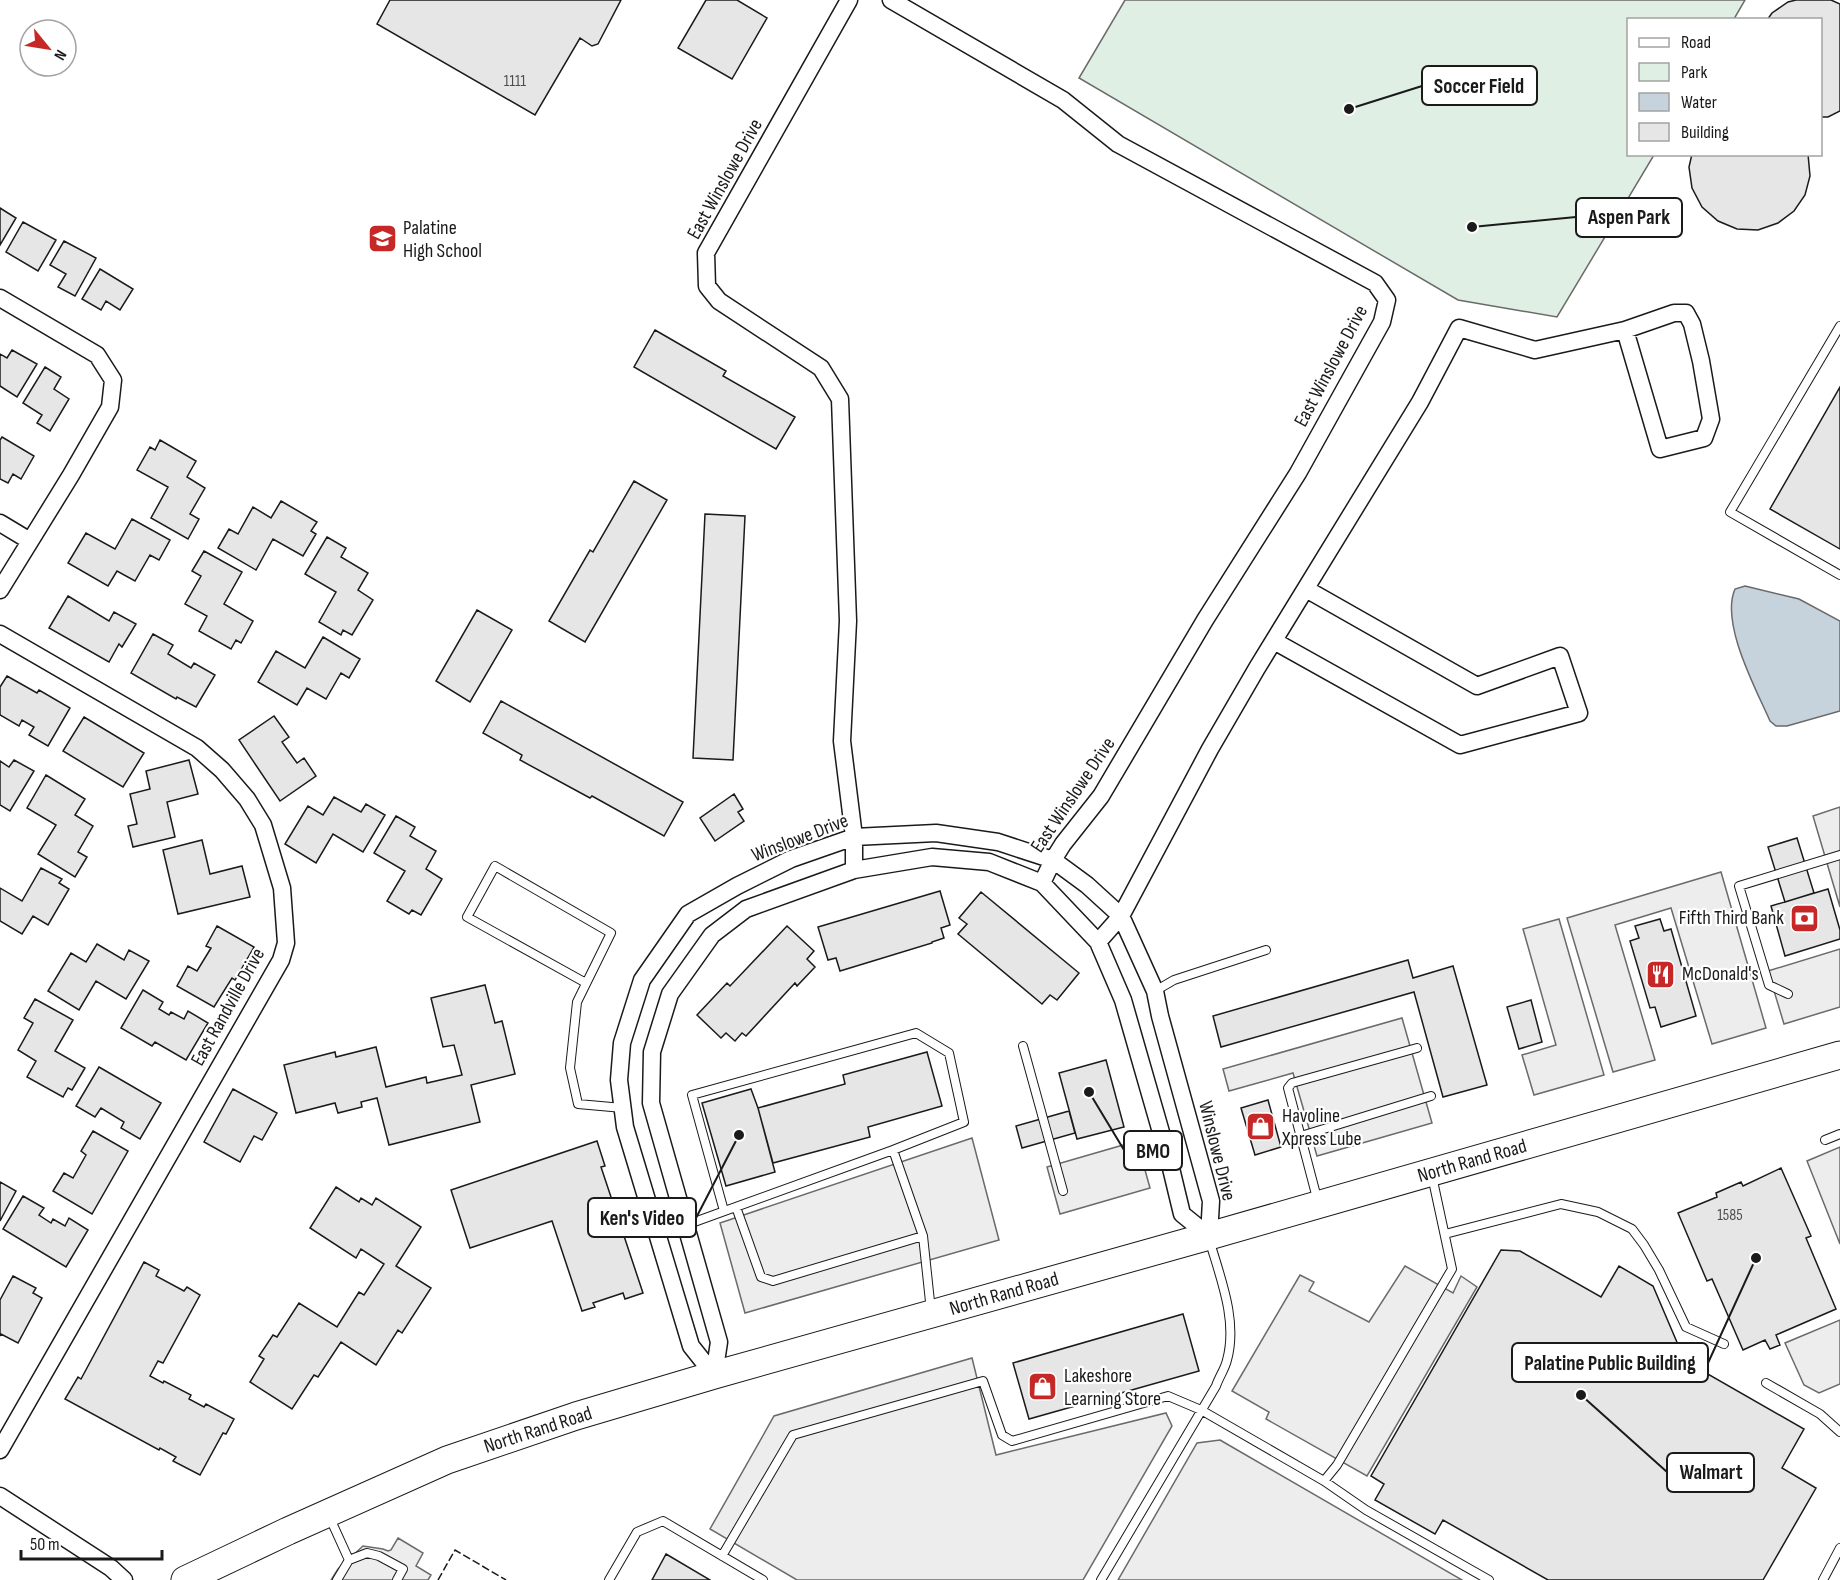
<svg xmlns="http://www.w3.org/2000/svg" width="1840" height="1580" viewBox="0 0 1840 1580" font-family="'Sofia Sans Condensed',sans-serif">
	<style>
		.green { fill: #e0efe3; stroke: #6a6a6a; stroke-width: 1.5 }
		.parking { fill: #ededed; stroke: #6a6a6a; stroke-width: 1.5 }
		.water { fill: #c6d2dc; stroke: #6a6a6a; stroke-width: 1.5 }
		.building { fill: #e6e6e6; stroke: #1a1a1a; stroke-width: 1.5 }
		.lines { fill: none; stroke-linecap: round; stroke-linejoin: round }
		.service-casing { stroke: #1a1a1a; stroke-width: 10 }
		.minor-casing { stroke: #1a1a1a; stroke-width: 19 }
		.primary-casing { stroke: #1a1a1a; stroke-width: 29 }
		.service { stroke: #fff; stroke-width: 8 }
		.minor { stroke: #fff; stroke-width: 16 }
		.primary { stroke: #fff; stroke-width: 27 }
		.fence { stroke: #1a1a1a; stroke-width: 1.5; stroke-dasharray: 8 3; stroke-linecap: butt }
		.labels { text-anchor: middle; dominant-baseline: central; stroke-width: 4.5; stroke-linejoin: round; paint-order: stroke }
		.number-label { font-size: 16px; fill: #4d4d4d }
		.street-label { font-size: 20px; fill: #1a1a1a; stroke: #fff }
		.poi-label { font-size: 20px; fill: #1a1a1a; stroke: #fff; text-anchor: start }
		.leader { fill: none; stroke: #1a1a1a; stroke-width: 2 }
		.callout-dot { fill: #1a1a1a; stroke: #fff; stroke-width: 2 }
		.callout { fill: #fff; stroke: #1a1a1a; stroke-width: 2 }
		.callout-label { font-size: 21px; text-anchor: middle; font-weight: bold; fill: #1a1a1a }
	</style>
	<rect width="100%" height="100%" fill="#fff"/>
	<path class="green" d="M1125 0H1745L1734 19 1628 20V154L1654 155 1557 317 1458 300 1079 78Z"/>
	<path class="parking" d="M1840 807V907L1813 816Z
		M1721 872 1766 1028 1712 1044 1671 908 1615 925 1655 1060 1613 1072 1567 918Z
		M1559 919 1604 1075 1534 1095 1522 1055 1556 1045 1523 929Z
		M1840 949V1007L1784 1024 1768 971Z
		M1402 1018 1432 1123 1317 1156 1293 1073 1229 1091 1223 1069Z
		M972 1138 999 1240 745 1313 720 1223Z
		M1137 1141 1150 1188 1060 1214 1047 1167Z
		M1840 1147V1244L1807 1161Z
		M1405 1266 1453 1293 1461 1276 1477 1287 1367 1476 1266 1419 1269 1412 1232 1391 1300 1275 1314 1282 1309 1291 1369 1322Z
		M1840 1320V1384L1819 1393 1804 1385 1785 1343Z
		M972 1358 996 1455 1166 1413 1172 1426 1083 1580H797L710 1529 774 1416Z
		M1220 1440 1462 1580H1118L1197 1443Z
		M398 1538 423 1553 416 1566 431 1575 428 1580H331L338 1569 363 1546 383 1549 388 1551 391 1550Z"/>
	<path class="water" d="M1745 586 1799 599 1840 621V711L1787 726H1776L1770 721C1756 689 1720 623 1735 589Z"/>
	<path class="building" d="M390 0H621L598 44 592 46 580 38 535 115 377 24Z
		M706 0H737L767 18 732 79 678 48Z
		M1796 0H1831L1840 4V111L1828 117H1820V20H1767L1772 13 1788 2Z
		M1692 154H1808L1810 176 1805 195 1794 211 1778 223 1758 230 1737 229 1718 221 1702 207 1692 188 1689 167Z
		M0 208 16 218 0 245Z
		M23 222 56 240 38 271 6 252Z
		M64 241 96 258 75 296 58 287 66 274 50 265Z
		M100 269 133 289 120 310 106 301 101 310 82 299Z
		M655 330 726 371 723 376 795 417 776 449 634 367Z
		M12 350 37 364 17 397 0 386V354L7 358Z
		M45 367 61 377 54 389 69 399 50 431 37 423 42 415 23 403Z
		M1840 387V549L1770 509Z
		M2 437 34 456 21 479 13 474 8 483 0 479V440Z
		M160 440 196 461 187 477 205 488 190 514 199 519 188 539 151 518 168 487 137 470 150 447 155 450Z
		M634 481 667 500 585 642 549 621 590 550 593 552Z
		M281 501 317 522 311 531 316 534 303 556 273 539 256 570 218 548 229 529 238 534 253 507 271 518Z
		M705 514 745 516 733 760 693 758Z
		M132 519 170 540 159 560 150 555 135 581 117 571 108 586 68 563 86 533 115 549Z
		M327 537 346 548 341 557 368 573 358 590 373 600 352 635 343 630 341 635 319 622 336 592 305 574Z
		M204 551 242 572 224 604 253 621 241 643 236 640 231 649 199 631 207 616 185 604 201 576 192 571Z
		M68 596 109 621 114 612 136 624 122 647 119 644 109 662 49 628Z
		M477 610 512 630 470 702 436 681Z
		M153 634 173 645 168 654 191 668 194 663 215 675 196 707 177 697 176 699 131 673Z
		M323 637 360 659 349 678 341 673 326 699 307 688 297 705 258 682 276 651 305 668Z
		M7 676 37 693 39 690 70 708 48 746 29 735 34 727 22 720 19 726 0 715V687Z
		M501 701 683 802 664 836 592 796 590 798 520 760 522 755 483 733Z
		M274 716 289 737 282 742 297 763 304 758 316 776 280 801 239 740Z
		M84 717 144 753 123 787 63 751Z
		M14 760 34 771 10 811 0 805V761L9 767Z
		M189 760 198 794 167 802 175 837 133 847 128 826 137 824 130 794 150 789 146 771Z
		M46 775 85 799 75 815 93 826 78 852 87 857 75 877 38 854 56 825 27 808Z
		M734 794 743 809 738 812 744 821 715 841 700 818Z
		M334 797 361 812 366 804 385 815 363 852 333 834 316 863 285 844 308 806 323 815Z
		M396 816 415 827 410 836 436 851 426 869 442 879 421 915 412 910 409 914 387 901 405 871 374 853Z
		M1797 838 1814 893 1785 902 1768 847Z
		M202 840 210 874 242 866 250 897 178 914 163 850Z
		M41 868 62 879 59 883 69 889 48 925 33 916 22 934 0 921V888L22 901Z
		M1828 889 1840 930V939L1785 956 1771 906Z
		M940 891 950 925 941 928 944 938 932 942V943L840 971 836 958 828 960 818 927Z
		M981 892 1079 973 1057 1000 1050 995 1042 1004 958 934 967 924 959 918Z
		M1660 919 1664 931 1671 929 1696 1016 1661 1027 1655 1007 1650 1008 1630 941 1639 938 1635 926Z
		M217 926 254 947 235 980 232 978 214 1007 177 986 188 966 197 971 211 948 206 946Z
		M787 926 814 951 807 959 815 967 797 986 795 983 746 1036 742 1033 735 1041 726 1033 721 1038 697 1015 727 983 730 986Z
		M97 944 124 960 129 950 149 961 126 999 96 981 79 1010 48 991 71 953 86 962Z
		M1408 960 1413 978 1453 966 1487 1085 1443 1097 1414 992 1221 1047 1213 1016Z
		M485 985 495 1023 502 1021 515 1074 471 1085 480 1122 389 1145 377 1098 361 1102 362 1107 338 1113 335 1103 296 1113 284 1065 335 1052 336 1057 376 1047 386 1087 426 1077 427 1083 462 1075 454 1045 443 1047 431 998Z
		M143 990 163 1002 159 1009 169 1015 171 1012 184 1019 188 1011 208 1023 186 1060 155 1042 152 1046 121 1028Z
		M35 999 73 1020 55 1051 85 1068 72 1090 68 1088 63 1097 27 1077 36 1061 18 1050 33 1023 24 1018Z
		M1531 1000 1542 1042 1519 1049 1507 1007Z
		M927 1052 942 1106 868 1127 870 1137 773 1163 758 1108 845 1084 843 1075Z
		M1106 1060 1124 1127 1077 1139 1059 1073Z
		M99 1067 161 1103 140 1139 121 1128 124 1122 101 1108 95 1117 76 1106Z
		M233 1089 277 1113 262 1140 254 1136 240 1162 204 1142Z
		M751 1089 758 1108 775 1172 726 1186 702 1103Z
		M1268 1100 1281 1147 1255 1155 1241 1108Z
		M1069 1111 1075 1133 1022 1148 1016 1126Z
		M93 1131 128 1151 92 1214 53 1191 64 1173 73 1178 86 1155 81 1151Z
		M597 1141 605 1166 601 1167 643 1293 625 1299 623 1293 593 1303 595 1307 582 1311 552 1221 470 1248 451 1190Z
		M1781 1168 1811 1236 1806 1238 1836 1309 1776 1335 1780 1345 1770 1349 1765 1340 1743 1350 1712 1279 1707 1281 1678 1213 1717 1197 1716 1193 1741 1182 1743 1186Z
		M0 1182 16 1191 0 1221Z
		M336 1187 359 1202 361 1198 372 1205 376 1198 421 1227 396 1266 431 1288 402 1333 398 1330 376 1365 341 1342 318 1377 314 1375 292 1409 250 1382 264 1359 259 1356 273 1335 277 1337 299 1303 337 1327 359 1292 364 1295 384 1264 361 1249 356 1258 310 1228Z
		M23 1196 44 1208 39 1215 51 1223 53 1219 65 1226 69 1218 88 1230 66 1267 3 1229Z
		M1501 1250 1520 1251 1601 1297 1619 1266 1653 1286 1685 1361 1804 1429 1782 1468 1816 1488 1763 1580H1548L1443 1520 1435 1534 1375 1500 1384 1484 1371 1476Z
		M144 1262 159 1270 156 1276 184 1291 187 1287 200 1295 163 1363 158 1361 150 1376 163 1383 164 1381 191 1395 189 1399 204 1407 206 1404 234 1419 226 1434 223 1433 200 1475 173 1461 176 1457 160 1448 159 1450 65 1399 78 1377 81 1379Z
		M13 1276 36 1288 33 1293 42 1298 18 1343 1 1334 0 1336V1300Z
		M1183 1314 1199 1371 1029 1419 1013 1363Z
		M666 1554 710 1580H652Z"/>
	<g class="lines">
		<defs>
			<path id="service" d="M1840 326 1730 512 1840 575
				M586 983 467 917 495 866 611 933 577 1002 570 1068 578 1104 623 1108
				M1155 991 1174 980 1266 950
				M1788 994 1769 985 1739 886 1840 855
				M1023 1046 1063 1191
				M1301 1136 1431 1096
				M1825 1140 1840 1134
				M1318 1202 1288 1088 1292 1083 1417 1048
				M736 1207 761 1277 773 1281 923 1236
				M724 1211 692 1095 916 1033 949 1053 964 1122 893 1150
				M686 1225 893 1150 923 1236 931 1311
				M1445 1234 1561 1204 1598 1212 1632 1229 1644 1245 1659 1270 1686 1327 1724 1344
				M1766 1383 1820 1414 1840 1432
				M1324 1481 1337 1465 1452 1269 1432 1176
				M329 1516 349 1560
				M722 1556 793 1435 983 1381 1002 1435 1012 1441 1168 1396 1201 1410 1324 1481 1366 1510 1489 1580
				M337 1580 349 1560 367 1553 379 1556 403 1569 397 1580
				M609 1580 637 1532 663 1521 763 1580
				M1101 1580 1216 1386C1219 1377 1225 1369 1227 1360 1238 1320 1220 1277 1209 1239
				M1823 1580 1840 1548"/>
			<path id="minor" d="M849 0 706 253 707 286 719 301 821 368 840 399 848 621 842 741 854 837V870
				M891 0 1063 100 1118 144 1375 283 1387 300 1382 322 1298 473 1205 620 1101 796 1063 844 1053 860 1042 883
				M0 298 97 355 113 380 110 407 71 475 0 590
				M0 523 30 541
				M0 634 197 748 222 770 247 799 263 825 282 888 286 943 281 960 0 1450
				M1274 641 1460 745 1579 713 1560 656 1477 686 1306 589
				M1098 942 1121 916 1210 749 1257 668 1420 402 1459 328 1535 350 1625 330 1660 449 1704 438 1711 419 1701 361 1692 324 1686 313H1674L1625 330
				M714 1375 691 1346 625 1127 619 1080 622 1043 642 980 688 914 737 886 791 859 854 837 936 833 998 842 1053 860 1087 885 1121 916 1155 991 1160 1016 1211 1201 1209 1236
				M714 1375 719 1342 651 1103 652 1052 670 994 712 935 746 909 854 870 932 857 989 862 1042 883 1098 942 1123 1000 1169 1160 1182 1214 1209 1236
				M0 1496 111 1568 124 1580"/>
			<path id="primary" d="M185 1580 288 1531 447 1460 576 1416 714 1375 1209 1236 1840 1055"/>
		</defs>
		<use href="#service" class="service-casing"/>
		<use href="#minor" class="minor-casing"/>
		<use href="#primary" class="primary-casing"/>
		<use href="#service" class="service"/>
		<use href="#minor" class="minor"/>
		<use href="#primary" class="primary"/>
		<path class="fence" d="M438 1580 455 1550 506 1580"/>
	</g>
	<defs>
		<symbol id="school-square" viewBox="-11 -11 22 22"><rect x="-9" y="-9" width="18" height="18" rx="4" fill="#c62828" stroke="#fff"/><path d="M0-5L7-2L0 1L-7-2ZM-4 1L0 2.5L4 1V4Q0 6-4 4Z" fill="#fff"/></symbol>
		<symbol id="bank-square" viewBox="-11 -11 22 22"><rect x="-9" y="-9" width="18" height="18" rx="4" fill="#c62828" stroke="#fff"/><path d="M-6-4H6V4H-6ZM0-2.3a2.3 2.3 0 1 0 0 4.6a2.3 2.3 0 1 0 0-4.6Z" fill="#fff"/></symbol>
		<symbol id="restaurant-square" viewBox="-11 -11 22 22"><rect x="-9" y="-9" width="18" height="18" rx="4" fill="#c62828" stroke="#fff"/><path d="M-5-6h1v4h1v-4h1v4h1v-4h1v5L-1.5 .5V6h-2V.5L-5-1ZM5-6V6H3V1.5H1.5Q1.5-4 5-6Z" fill="#fff"/></symbol>
		<symbol id="shop-square" viewBox="-11 -11 22 22"><rect x="-9" y="-9" width="18" height="18" rx="4" fill="#c62828" stroke="#fff"/><path d="M-5-2.5h2.3a2.7 3.5 0 0 1 5.4 0H5L5.5 6h-11ZM-1.5-2.5h3a1.5 2.3 0 0 0-3 0Z" fill="#fff"/></symbol>
	</defs>
	<g fill-rule="evenodd">
		<use href="#school-square" x="366" y="222" width="33" height="33"/>
		<use href="#bank-square" x="1788" y="902" width="33" height="33"/>
		<use href="#restaurant-square" x="1644" y="958" width="33" height="33"/>
		<use href="#shop-square" x="1244" y="1110" width="33" height="33"/>
		<use href="#shop-square" x="1026" y="1370" width="33" height="33"/>
	</g>
	<g class="labels">
		<g class="number-label">
			<text x="515" y="81">1111</text>
			<text x="1730" y="1215">1585</text>
		</g>
		<g class="street-label">
			<text transform="translate(725 179) rotate(-61)">East Winslowe Drive</text>
			<text transform="translate(1331 366) rotate(-62)">East Winslowe Drive</text>
			<text transform="translate(1073 795) rotate(-56)">East Winslowe Drive</text>
			<text transform="translate(800 838) rotate(-21)">Winslowe Drive</text>
			<text transform="translate(228 1007) rotate(-61)">East Randville Drive</text>
			<text transform="translate(1217 1151) rotate(76)">Winslowe Drive</text>
			<text transform="translate(1472 1161) rotate(-16)">North Rand Road</text>
			<text transform="translate(1004 1294) rotate(-16)">North Rand Road</text>
			<text transform="translate(538 1430) rotate(-18)">North Rand Road</text>
		</g>
		<g class="poi-label">
			<text x="403" y="228">Palatine<tspan x="403" dy="23">High School</tspan></text>
			<text x="1784" y="918" text-anchor="end">Fifth Third Bank</text>
			<text x="1682" y="974">McDonald's</text>
			<text x="1282" y="1116">Havoline<tspan x="1282" dy="23">Xpress Lube</tspan></text>
			<text x="1064" y="1376">Lakeshore<tspan x="1064" dy="23">Learning Store</tspan></text>
		</g>
	</g>
	<path class="leader" d="M1349 109L1422 86M1472 227L1576 217M1089 1092L1124 1150M739 1135L696 1218M1756 1258L1708 1363M1581 1395L1667 1472"/>
	<g class="callout-dot">
		<circle cx="1349" cy="109" r="6"/>
		<circle cx="1472" cy="227" r="6"/>
		<circle cx="1089" cy="1092" r="6"/>
		<circle cx="739" cy="1135" r="6"/>
		<circle cx="1756" cy="1258" r="6"/>
		<circle cx="1581" cy="1395" r="6"/>
	</g>
	<g class="callout">
		<rect x="1422" y="66" width="115" height="39" rx="6"/>
		<rect x="1576" y="198" width="106" height="39" rx="6"/>
		<rect x="1124" y="1131" width="58" height="39" rx="6"/>
		<rect x="588" y="1198" width="108" height="39" rx="6"/>
		<rect x="1512" y="1343" width="196" height="39" rx="6"/>
		<rect x="1667" y="1453" width="87" height="39" rx="6"/>
	</g>
	<g class="callout-label">
		<text x="1479" y="93">Soccer Field</text>
		<text x="1629" y="224">Aspen Park</text>
		<text x="1153" y="1158">BMO</text>
		<text x="642" y="1225">Ken's Video</text>
		<text x="1610" y="1370">Palatine Public Building</text>
		<text x="1711" y="1479">Walmart</text>
	</g>
	<rect x="1627" y="18" width="195" height="138" fill="#ffffff" stroke="#a3a3a3" stroke-width="1.5"/>
	<rect x="1639" y="38" width="30" height="9" fill="#ffffff" stroke="#a3a3a3" stroke-width="1.5"/>
	<text x="1681" y="48" font-size="18" fill="#1a1a1a">Road</text>
	<rect x="1639" y="63" width="30" height="18" fill="#e0efe3" stroke="#a3a3a3" stroke-width="1.5"/>
	<text x="1681" y="78" font-size="18" fill="#1a1a1a">Park</text>
	<rect x="1639" y="93" width="30" height="18" fill="#c6d2dc" stroke="#a3a3a3" stroke-width="1.5"/>
	<text x="1681" y="108" font-size="18" fill="#1a1a1a">Water</text>
	<rect x="1639" y="123" width="30" height="18" fill="#e6e6e6" stroke="#a3a3a3" stroke-width="1.5"/>
	<text x="1681" y="138" font-size="18" fill="#1a1a1a">Building</text>
	<g transform="translate(48 48) rotate(120)"><circle r="28" fill="#ffffff" stroke="#a3a3a3" stroke-width="1.5"/>
	<path d="M0-4.5L10 22L0 15L-10 22Z" fill="#c62828"/>
	<text y="-9" font-size="16" font-weight="bold" text-anchor="middle" fill="#1a1a1a">N</text>
	</g>
	<path d="M21 1550v9h141v-9" fill="none" stroke="#1a1a1a" stroke-width="3"/>
	<text x="30" y="1550" font-size="18" fill="#1a1a1a" stroke="#ffffff" stroke-width="4.5" paint-order="stroke">50 m</text>
</svg>
